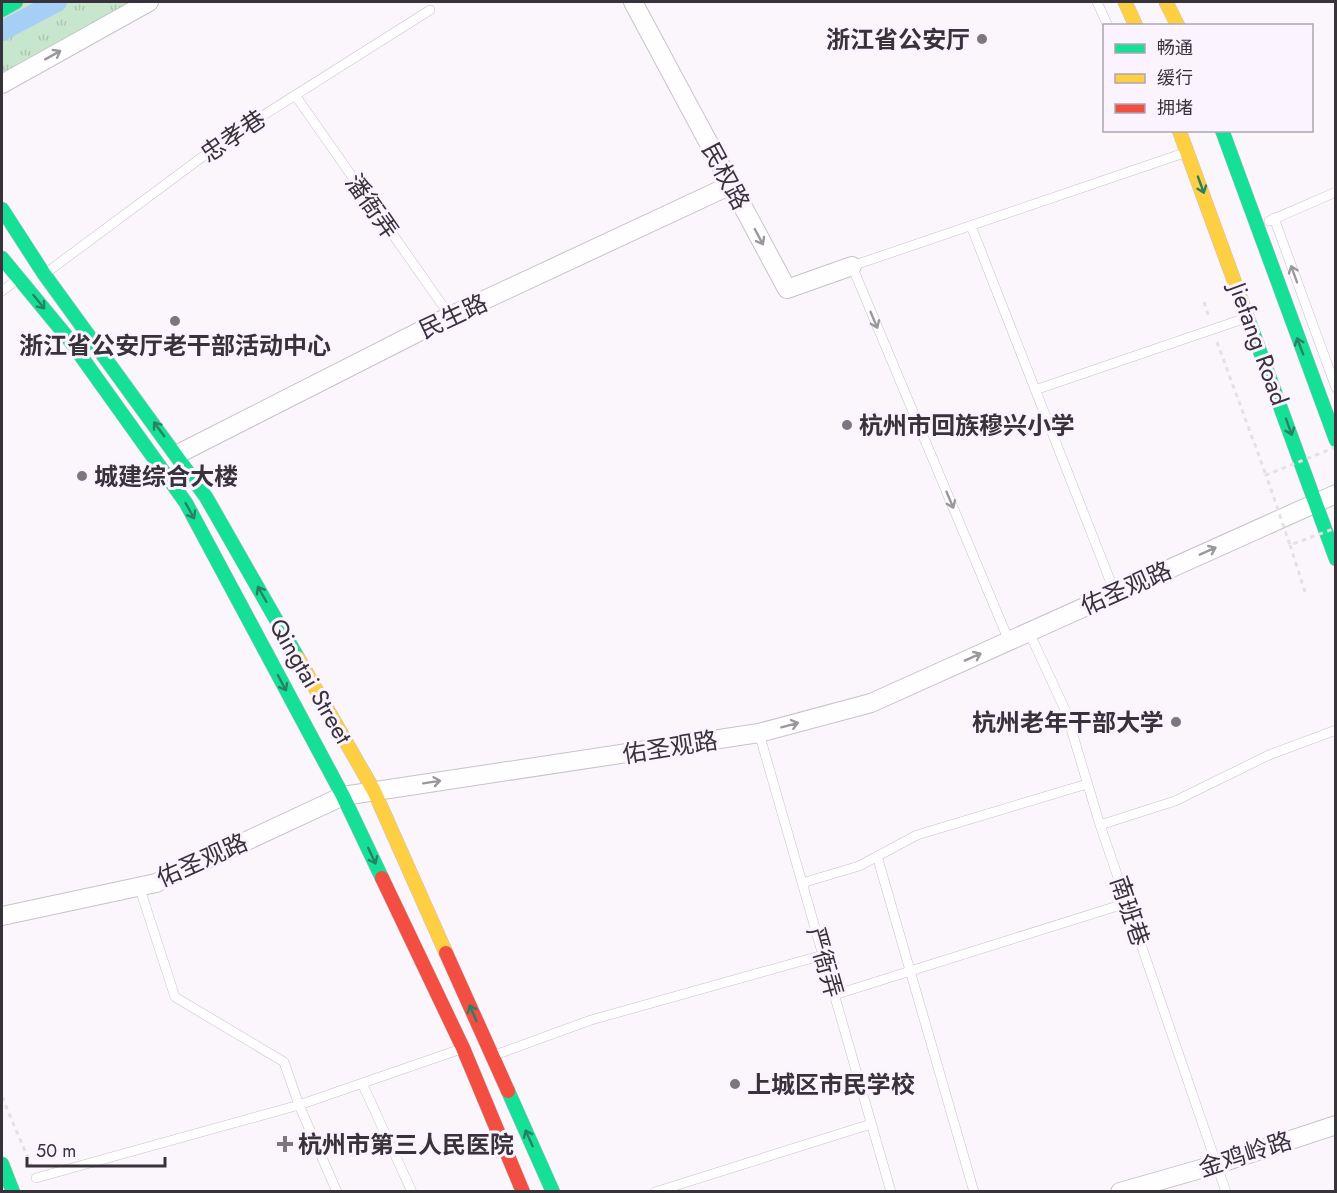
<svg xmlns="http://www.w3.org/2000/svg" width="1337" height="1193" viewBox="0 0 1337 1193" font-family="Jost,'Noto Sans SC',sans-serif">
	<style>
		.park { fill: url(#park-tufts) }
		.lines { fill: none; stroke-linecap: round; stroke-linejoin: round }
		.canal { stroke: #a5cff7; stroke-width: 20 }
		.lane-casing { stroke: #c7c3c9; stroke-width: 10 }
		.street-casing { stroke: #c7c3c9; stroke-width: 20 }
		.fast-casing { stroke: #c7c3c9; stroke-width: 15 }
		.slow-casing { stroke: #c7c3c9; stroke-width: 15 }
		.jam-casing { stroke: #c7c3c9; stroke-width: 15 }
		.path { stroke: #e2e1e3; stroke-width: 3; stroke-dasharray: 4.5 4.5; stroke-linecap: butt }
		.lane { stroke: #fefeff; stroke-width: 9 }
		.street { stroke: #fefeff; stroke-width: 18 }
		.fast { stroke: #16e098; stroke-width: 14 }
		.slow { stroke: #ffcf43; stroke-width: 14 }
		.jam { stroke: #f24e42; stroke-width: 14 }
		.path-bridge { stroke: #e2e1e3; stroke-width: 3; stroke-dasharray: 4.5 4.5; stroke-linecap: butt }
		.oneway { stroke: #9b989c }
		.oneway2 { stroke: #298164 }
		.poi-dot { fill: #7c777e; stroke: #fbf3ff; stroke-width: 2 }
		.labels { text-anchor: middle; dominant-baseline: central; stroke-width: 6; stroke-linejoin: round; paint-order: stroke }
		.poi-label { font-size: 24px; font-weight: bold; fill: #38333a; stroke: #fbf3ff; text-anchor: start }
		.street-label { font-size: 24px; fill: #38333a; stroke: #fbf3ff }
	</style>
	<defs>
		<pattern id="park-tufts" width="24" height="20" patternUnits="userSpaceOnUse" patternTransform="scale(1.5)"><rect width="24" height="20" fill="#c7e6ce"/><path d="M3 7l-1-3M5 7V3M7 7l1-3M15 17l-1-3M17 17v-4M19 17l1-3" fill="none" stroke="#acc6b2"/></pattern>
	</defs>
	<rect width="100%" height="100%" fill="#faf6fc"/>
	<path class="park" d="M26 2H152L2 84V14Z"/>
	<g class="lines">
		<path class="canal" d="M2 31 57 2"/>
		<defs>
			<path id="lane" d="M1097 2 1108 26
				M295 95 450 316
				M1274 218 1336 388
				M1269 221 1336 192
				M971 226 1115 593
				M46 273 229 137 430 10
				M2 291 18 279
				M1035 390 1243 319
				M1029 632 1066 712 1100 825 1226 1192
				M1009 641 852 266 1184 153
				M759 733 891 1192
				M1100 825 1175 801 1269 755 1336 730
				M877 856 974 1192
				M802 883 859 866 917 835 1087 784
				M139 886 175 997 284 1062 299 1105 337 1192
				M834 995 1127 903
				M495 1055 591 1020 823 955
				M362 1083 412 1192
				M36 1178 299 1105 461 1049
				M655 1192 871 1124"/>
			<path id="street" d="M633 2 787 289 852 266
				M2 84 149 2
				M178 454 450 316 731 185
				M2 916 156 883 343 796 759 733 871 703 1336 494
				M1120 1192 1218 1164 1336 1125"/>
			<path id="fast" d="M2 10 16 2
				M1222 130 1336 440
				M2 209 44 274 206 497 298 658
				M2 258 68 338 186 503 343 796 382 878
				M1247 316 1336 559
				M508 1091 553 1192
				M2 1164 13 1192"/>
			<path id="slow" d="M1125 2 1136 26
				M1166 2 1178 26
				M1179 130 1247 316
				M298 658 374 791 446 953"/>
			<path id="jam" d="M382 878 463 1048 523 1192
				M446 953 508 1091"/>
		</defs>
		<use href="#lane" class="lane-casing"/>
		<use href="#street" class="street-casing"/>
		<use href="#fast" class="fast-casing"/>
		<use href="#slow" class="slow-casing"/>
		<use href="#jam" class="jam-casing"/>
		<path class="path" d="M1204 302 1209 318
			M1217 342 1266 475
			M1290 545 1306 595
			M2 1097 31 1165"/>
		<use href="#lane" class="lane"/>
		<use href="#street" class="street"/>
		<use href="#fast" class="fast"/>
		<use href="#slow" class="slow"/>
		<use href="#jam" class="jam"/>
		<path class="path-bridge" d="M1336 447 1266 475 1290 545 1336 528"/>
	</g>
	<defs><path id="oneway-shaft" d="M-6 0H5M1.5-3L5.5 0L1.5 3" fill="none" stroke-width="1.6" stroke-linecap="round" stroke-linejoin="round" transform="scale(1.5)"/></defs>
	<g class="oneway">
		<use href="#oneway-shaft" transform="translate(53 55) rotate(-29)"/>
		<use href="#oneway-shaft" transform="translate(759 237) rotate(62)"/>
		<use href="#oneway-shaft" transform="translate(1294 274) rotate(-110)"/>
		<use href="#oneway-shaft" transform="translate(874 320) rotate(67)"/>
		<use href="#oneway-shaft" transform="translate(950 500) rotate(67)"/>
		<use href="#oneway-shaft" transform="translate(1208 551) rotate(-24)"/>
		<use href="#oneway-shaft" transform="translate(973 657) rotate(-24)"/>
		<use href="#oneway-shaft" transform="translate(790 725) rotate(-15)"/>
		<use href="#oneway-shaft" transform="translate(432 782) rotate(-9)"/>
	</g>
	<g class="oneway2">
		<use href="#oneway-shaft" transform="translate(1201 185) rotate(70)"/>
		<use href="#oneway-shaft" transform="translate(39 302) rotate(51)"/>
		<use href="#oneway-shaft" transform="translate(1300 346) rotate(-111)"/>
		<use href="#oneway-shaft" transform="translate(1289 427) rotate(70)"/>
		<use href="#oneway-shaft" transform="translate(159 429) rotate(-126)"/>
		<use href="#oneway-shaft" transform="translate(190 511) rotate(61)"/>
		<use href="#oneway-shaft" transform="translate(262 594) rotate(-120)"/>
		<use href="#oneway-shaft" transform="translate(282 683) rotate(62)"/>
		<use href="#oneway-shaft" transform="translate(372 856) rotate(65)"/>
		<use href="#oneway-shaft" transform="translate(473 1013) rotate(-114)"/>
		<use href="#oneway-shaft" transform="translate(529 1138) rotate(-114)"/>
	</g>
	<g class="poi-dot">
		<circle cx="982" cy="39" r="6"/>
		<circle cx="175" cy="321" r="6"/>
		<circle cx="847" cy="425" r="6"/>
		<circle cx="82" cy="476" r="6"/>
		<circle cx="1176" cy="722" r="6"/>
		<circle cx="735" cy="1084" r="6"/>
		<path d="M282 1135h6v6h6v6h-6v6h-6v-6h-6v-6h6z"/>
	</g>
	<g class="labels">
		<g class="poi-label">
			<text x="970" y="39" text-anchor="end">浙江省公安厅</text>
			<text x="175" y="345" text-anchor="middle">浙江省公安厅老干部活动中心</text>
			<text x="859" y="425">杭州市回族穆兴小学</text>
			<text x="94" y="476">城建综合大楼</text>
			<text x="1164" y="722" text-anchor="end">杭州老年干部大学</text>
			<text x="747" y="1084">上城区市民学校</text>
			<text x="298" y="1144">杭州市第三人民医院</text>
		</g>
		<g class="street-label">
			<text transform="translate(233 136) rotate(-34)">忠孝巷</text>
			<text transform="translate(726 176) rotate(62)">民权路</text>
			<text transform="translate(372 206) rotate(55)">潘衙弄</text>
			<text transform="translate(453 316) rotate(-25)">民生路</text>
			<text transform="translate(1259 344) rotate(70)">Jiefang Road</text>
			<text transform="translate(1126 588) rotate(-24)">佑圣观路</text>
			<text transform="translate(311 681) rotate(60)">Qingtai Street</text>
			<text transform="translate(670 747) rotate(-9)">佑圣观路</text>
			<text transform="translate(202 860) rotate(-24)">佑圣观路</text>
			<text transform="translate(1130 911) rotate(71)">南班巷</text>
			<text transform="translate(825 962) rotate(74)">严衙弄</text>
			<text transform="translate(1245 1154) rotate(-18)">金鸡岭路</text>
		</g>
	</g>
	<rect width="1337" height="1193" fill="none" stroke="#38333a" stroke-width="6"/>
	<rect x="1103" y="24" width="210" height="108" fill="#fbf3ff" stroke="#ada6b0" stroke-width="1.5"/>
	<rect x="1115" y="44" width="30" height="9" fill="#16e098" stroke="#ada6b0" stroke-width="1.5"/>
	<text x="1157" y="54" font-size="18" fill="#38333a">畅通</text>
	<rect x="1115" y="74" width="30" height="9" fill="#ffcf43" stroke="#ada6b0" stroke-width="1.5"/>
	<text x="1157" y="84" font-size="18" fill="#38333a">缓行</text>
	<rect x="1115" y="104" width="30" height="9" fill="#f24e42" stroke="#ada6b0" stroke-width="1.5"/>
	<text x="1157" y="114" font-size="18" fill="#38333a">拥堵</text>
	<path d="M27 1157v9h138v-9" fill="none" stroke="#38333a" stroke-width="3"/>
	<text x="36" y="1157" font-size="18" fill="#38333a" stroke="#fbf3ff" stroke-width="4.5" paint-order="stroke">50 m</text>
</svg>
